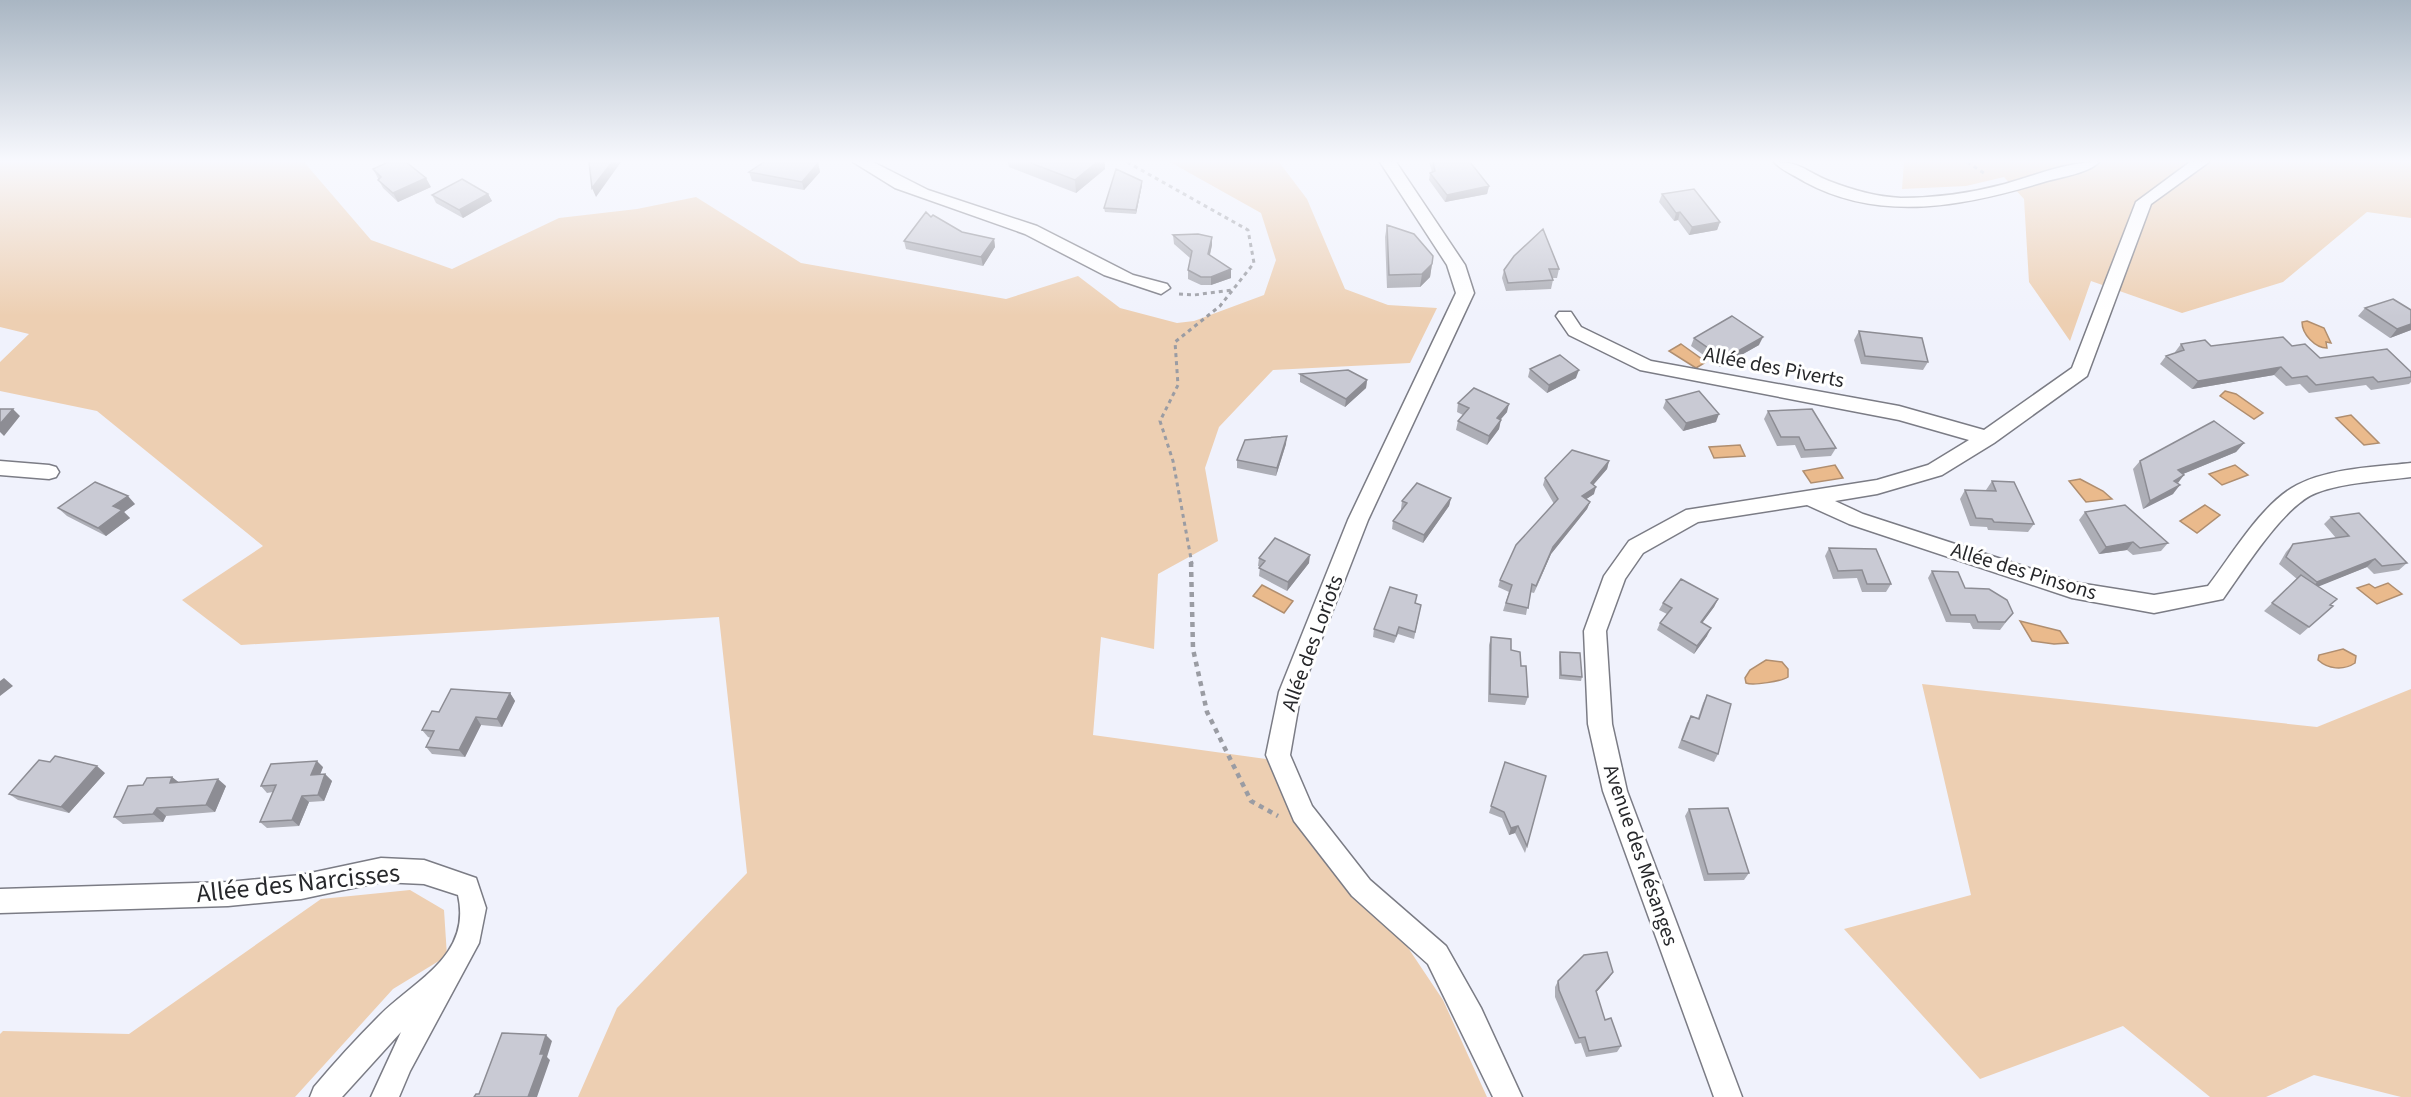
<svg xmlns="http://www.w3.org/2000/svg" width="2411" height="1097" viewBox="0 0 2411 1097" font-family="'Source Sans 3',sans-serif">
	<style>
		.green { fill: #edcfb2 }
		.water { fill: #eaba8c; stroke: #b08e6f; stroke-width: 1.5 }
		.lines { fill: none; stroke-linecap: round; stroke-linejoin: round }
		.street-casing { stroke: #7b7c85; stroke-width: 3 }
		.path-far1 { stroke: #9a9ca3; stroke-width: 3; stroke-dasharray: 4 4; stroke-linecap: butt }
		.path { stroke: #9a9ca3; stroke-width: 4.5; stroke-dasharray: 5 5; stroke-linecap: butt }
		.street { fill: #fff; fill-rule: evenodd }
		.wall { fill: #adaeb6 }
		.shaded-wall { fill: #8d8d94 }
		.building { fill: #c9cad4; stroke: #8d8d94; stroke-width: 1.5 }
		.labels { text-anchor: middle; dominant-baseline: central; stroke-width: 6; stroke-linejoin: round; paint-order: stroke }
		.street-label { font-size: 21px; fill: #27282b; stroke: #fff }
		.near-street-label { font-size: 26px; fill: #27282b; stroke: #fff }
	</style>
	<rect width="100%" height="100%" fill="#f0f2fc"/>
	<path class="green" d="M0 162H304L371 240 452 269 559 218 637 209 696 197 801 263 1006 299 1078 276 1120 308 1177 323 1194 321 1264 295 1276 260 1261 213 1170 162H1279L1307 199 1345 289 1388 305 1437 308 1410 363 1273 370 1219 427 1205 468 1218 541 1158 574 1154 649 1101 637 1093 735 1266 759 1360 876 1443 1000 1487 1097H578L617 1008 747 873 719 617 241 645 182 600 263 546 97 411 0 391V362L29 334 0 327Z
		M1904 162H2411V218L2367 212 2283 282 2182 313 2091 281 2070 341 2029 282 2024 199 2004 177 1966 186 1902 189Z
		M1922 684 2317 727 2411 689V1097H2401L2314 1075 2266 1097H2210L2123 1026 1980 1079 1844 929 1971 895Z
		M410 890 444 910 447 956 393 989 295 1097H0V1034L3 1031 129 1034 321 899Z"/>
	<path class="water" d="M2307 321 2324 328 2331 343 2326 342 2327 348C2315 348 2302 334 2302 322Z
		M1681 344 1706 362 1696 368 1669 351Z
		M2225 391 2236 394 2263 413 2254 419 2220 396Z
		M2351 415 2379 443 2364 445 2336 418Z
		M1740 445 1745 456 1714 458 1709 447Z
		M1835 465 1843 478 1811 483 1803 471Z
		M2235 465 2248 475 2222 485 2209 474Z
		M2080 479 2103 491 2112 499 2086 502 2069 481Z
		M2205 505 2220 515 2197 533 2180 521Z
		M2388 583 2402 594 2377 604 2357 588 2369 584 2375 588Z
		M1262 585 1293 601 1284 613 1253 596Z
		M2020 621 2060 631 2068 643 2054 644 2032 641Z
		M2343 649 2356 656 2355 663C2343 671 2328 669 2318 660L2319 655Z
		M1766 660 1782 662 1788 669V677C1782 681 1753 686 1746 683L1745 678 1750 670Z"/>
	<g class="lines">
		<defs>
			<path id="street" d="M853 162H873L928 190 1037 226 1133 275 1167 284 1170 288 1161 294 1104 275 1025 234 895 188Z
				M1380 162H1396L1465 265 1474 293 1368 520 1301 692 1290 755 1312 806 1370 880 1446 946 1481 1008 1522 1097H1493L1428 964 1352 896 1294 821 1266 755 1279 692 1348 520 1456 293 1447 265Z
				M1774 162C1802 162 1806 172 1829 181 1852 190 1877 197 1901 198 1936 198 1971 193 2005 184 2037 175 2066 162 2099 162 2089 173 2061 177 2047 181 1969 205 1882 224 1805 182 1796 176 1782 171 1774 162Z
				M2190 162H2209L2151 204 2087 376 1994 443 1942 475 1877 494 1835 501 1863 514 2072 582 2154 595 2208 586C2232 555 2262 503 2297 485 2330 468 2375 467 2411 463V477C2380 481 2345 482 2316 493 2284 505 2243 571 2223 599L2154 613 2072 598 1849 524 1807 505 1698 522 1643 553 1625 579 1606 631 1612 724 1627 791 1742 1097H1714L1603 791 1588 724 1584 631 1604 576 1629 541 1686 510 1877 480 1928 465 1969 440 1899 420 1640 370 1569 335 1556 316 1559 312H1571L1581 327 1651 361 1899 406 1984 430 2072 368 2136 202Z
				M0 461 49 465 56 467 59 472 56 477 49 479 0 475Z
				M381 858 424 860 476 878 486 908 479 943 410 1071 399 1097H371L401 1032 342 1097H310L314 1087C335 1062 357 1038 380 1015 415 980 472 956 458 895L424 884 381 882 301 899 228 906 0 913V889L228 882 301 875Z"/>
		</defs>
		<use href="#street" class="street-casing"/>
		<path class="path-far1" d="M1127 162 1248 230 1254 263 1220 306 1175 342 1178 385 1160 421 1173 461 1192 564
			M1967 162 1987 175
			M1179 294 1194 295 1233 290"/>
		<path class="path" d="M1191 562 1193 649 1207 712 1251 801 1278 816"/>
		<use href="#street" class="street"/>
	</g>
	<path class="wall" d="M1008 162H1105V169L1076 193 1009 167Z
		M1429 162H1470L1489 186 1487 194 1445 202 1429 180 1430 173 1432 172Z
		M818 163 820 172 804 190 752 181 749 172Z
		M373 169 431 187 398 202 383 188Z
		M1142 181V185L1136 214 1105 212 1104 208Z
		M488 194 492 201 463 218 436 203 432 195Z
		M1662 194 1720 222 1717 230 1689 235 1678 220 1674 221 1659 202Z
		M931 217 962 232 994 239 995 247 983 266 906 249 904 241Z
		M1387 225 1432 264 1430 277 1420 287 1387 288 1385 237Z
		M1173 235 1212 237V245L1210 255 1231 278 1211 285H1201L1188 279V270L1190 258 1174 244Z
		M1559 269 1557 278H1552L1553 280 1551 289 1506 291 1502 278 1504 270Z
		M2365 308 2411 330 2390 338 2358 316Z
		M1859 331 1928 362 1923 370 1861 364 1854 340Z
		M1694 338 1759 345 1720 367 1691 346Z
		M2181 344 2211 346H2292L2320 358 2411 372V382L2409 384 2371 390 2366 385 2309 393 2300 384 2286 386 2274 375 2192 389 2160 364 2166 356 2175 353V352Z
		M1530 369 1576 378 1547 393 1528 377Z
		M1300 374 1367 380 1366 388 1345 407 1300 382Z
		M1666 400 1716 422 1683 431 1663 408Z
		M1458 403 1507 412 1500 420 1499 429 1487 445 1456 430 1458 421 1463 415 1457 412Z
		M1768 411 1836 448 1831 456 1801 458 1795 445 1777 446 1764 419Z
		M2244 443 2236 452 2183 474 2177 483 2173 494 2143 509 2133 469 2140 461Z
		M1286 444 1276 476 1237 468V460Z
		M1609 461 1607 469 1593 485 1594 494 1586 499 1590 502 1587 509 1551 554 1534 593 1530 592 1526 615 1503 611 1509 592 1498 587 1500 580 1554 504 1543 485 1545 478Z
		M1992 481 2034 524 2028 532 1988 530 1987 527 1970 526 1960 499 1965 490 1987 491 1986 490Z
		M1451 498 1449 506 1423 543 1392 529 1393 521 1402 510 1401 509 1402 501Z
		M135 504 124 512 130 518 106 536 67 516 58 508Z
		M2085 512 2168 543 2161 551 2133 555 2127 550 2099 554 2079 520Z
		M2331 517 2407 563 2399 570 2374 574 2367 567 2318 586 2331 605 2333 606 2300 635 2264 611 2297 579 2279 564 2286 552 2293 544 2336 538 2324 524Z
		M1829 548 1891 584 1886 592H1862L1857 578 1833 579 1825 556Z
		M1259 558 1309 563 1287 591 1259 576 1260 567 1258 566Z
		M1932 571 1965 588 2013 613 2000 630 1973 629 1970 623 1946 622 1928 578Z
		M1718 599 1714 607 1702 623 1707 636 1694 654 1657 630 1660 623 1667 614 1659 610 1663 603Z
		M1416 603 1421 605 1414 639 1398 634 1394 643 1373 637 1374 629Z
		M1491 637 1521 666 1528 697 1525 705 1488 702 1489 645Z
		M1560 652 1582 677 1581 681 1559 679V656Z
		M510 693 515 701 502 727 481 725 465 757 432 754 426 747 431 738 428 737 422 730 439 712Z
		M1707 695 1718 754 1714 762 1678 748 1687 723 1691 716 1698 718 1703 703Z
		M1505 762 1527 846 1525 853 1515 833 1509 835 1502 818 1489 813Z
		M323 767 320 775 325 774 332 781 324 801 309 802 299 826 267 828 260 822 273 792 267 793 261 786Z
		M105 773 69 813 18 800 9 794Z
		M172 777 178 782 226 786 215 812 166 816 163 822 123 824 114 817 143 785Z
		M1689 809 1749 873 1744 880 1704 881 1685 816Z
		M1613 972 1609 978 1596 992 1605 1020 1621 1046 1617 1052 1586 1057 1581 1043 1575 1044 1555 997V987L1558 981Z"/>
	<path class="shaded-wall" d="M612 162H621L596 197 592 188Z
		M1097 162H1105V169L1076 193 1075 180Z
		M818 163 820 172 804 190 802 182Z
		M426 178 431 187 398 202 393 193Z
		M1142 181V185L1136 214V210Z
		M1489 186 1487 194 1445 202 1447 195Z
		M488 194 492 201 463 218 459 210Z
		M1680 212 1678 220 1674 221 1676 213Z
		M1720 222 1717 230 1689 235 1692 227Z
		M1212 237V245L1208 262V254Z
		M994 239 995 247 983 266 981 257Z
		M1432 264 1430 277 1420 287 1422 274Z
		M1231 269V278L1211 285V277Z
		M2411 324V330L2390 338 2397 329Z
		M1763 337 1759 345 1720 367 1724 359Z
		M2281 367 2274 375 2192 389 2198 381Z
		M1579 370 1576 378 1547 393 1549 385Z
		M1367 380 1366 388 1345 407 1346 399Z
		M1509 404 1507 412 1495 426 1497 418Z
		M13 409 20 416 4 436 0 432V424Z
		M1719 414 1716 422 1683 431 1686 423Z
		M1501 420 1499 429 1487 445 1489 436Z
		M1287 436 1286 444 1276 476 1277 468Z
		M2244 443 2236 452 2171 479 2178 470Z
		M1609 461 1607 469 1588 491 1591 483Z
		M2184 475 2178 483 2174 481Z
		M2180 485 2173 494 2143 509 2150 501Z
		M1596 487 1594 494 1579 504 1582 496Z
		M128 496 135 504 124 512 130 518 106 536 98 528 113 506Z
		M1451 498 1449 506 1423 543 1424 535Z
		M1590 502 1587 509 1551 554 1534 593 1553 547Z
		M2133 542 2127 550 2099 554 2106 547Z
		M1310 555 1309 563 1287 591 1288 582Z
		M2375 559 2367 567 2310 590 2317 582Z
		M1718 599 1714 607 1697 630 1701 622Z
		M1711 628 1707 636 1694 654 1697 646Z
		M4 678 13 686 0 696V681Z
		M510 693 515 701 502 727 497 719Z
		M476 717 481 725 465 757 459 750Z
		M317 761 323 767 317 782 311 775Z
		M97 766 105 773 69 813 61 807Z
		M325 774 332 781 324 801 318 795Z
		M172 777 181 784 170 783Z
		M218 779 226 786 215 812 206 805Z
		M302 796 309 802 299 826 292 820Z
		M157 808 166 816 163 822 153 814Z
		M1518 826 1515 833 1509 835 1511 828Z
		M1613 972 1609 978 1592 997 1596 991Z
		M546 1035 552 1041 547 1057 550 1060 537 1097H528L540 1054Z"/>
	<path class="building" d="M388 162H406L426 178 393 193 378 180 381 177 373 169Z
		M589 162H612L592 188Z
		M764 162H814L818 163 802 182 749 172Z
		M1028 162H1097L1075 180Z
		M1433 162H1470L1489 186 1447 195 1430 173 1435 171Z
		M1116 169 1142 181 1136 210 1104 208Z
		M462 179 488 194 459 210 432 195Z
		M1694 189 1720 222 1692 227 1680 212 1676 213 1662 194Z
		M926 212 931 217 933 215 962 232 994 239 981 257 904 241Z
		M1387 225 1414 234 1433 256 1432 264 1422 274 1389 275Z
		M1543 229 1559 269H1549L1553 280 1508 283 1504 270 1514 256Z
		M1198 234 1212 237 1208 254 1231 269 1211 277H1201L1188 270 1192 251 1173 235Z
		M2393 299 2411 310V324L2397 329 2365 308Z
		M1732 316 1763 337 1724 359 1694 338Z
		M1859 331 1922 338 1928 362 1865 356Z
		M2283 337 2292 346 2305 344 2320 358 2387 349 2411 372V377L2378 382 2373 377 2316 385 2307 376 2292 378 2281 367 2198 381 2166 356 2184 350 2181 344 2205 340 2211 346Z
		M1560 355 1579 370 1549 385 1530 369Z
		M1348 370 1367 380 1346 399 1300 374Z
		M1474 388 1509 404 1497 418 1501 420 1489 436 1458 421 1469 408 1458 403Z
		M1699 391 1719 414 1686 423 1666 400Z
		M0 409H13L0 424Z
		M1812 409 1836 448 1805 450 1799 437H1781L1768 411Z
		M2214 421 2244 443 2178 470 2184 475 2174 481 2180 485 2150 501 2140 461Z
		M1287 436 1277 468 1237 460 1245 440Z
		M1572 450 1609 461 1591 483 1596 487 1582 496 1590 502 1553 547 1536 586 1532 584 1528 608 1506 603 1512 585 1500 580 1516 545 1558 499 1545 478Z
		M1992 481 2014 482 2034 524 1994 522 1992 519 1976 518 1965 490 1996 491Z
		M95 482 128 496 113 506 122 510 98 528 58 508Z
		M1417 483 1451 498 1424 535 1393 521 1407 503 1402 501Z
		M2125 505 2168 543 2140 548 2133 542 2106 547 2085 512Z
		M2359 513 2407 563 2382 566 2375 559 2317 582 2286 557 2293 544 2349 536 2331 517Z
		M1275 538 1310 555 1288 582 1259 568 1265 561 1259 558Z
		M1829 548 1876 549 1891 584H1867L1862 570 1838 571Z
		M1932 571 1958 572 1965 588 1989 589 2007 600 2013 613 2005 622H1978L1975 615H1951Z
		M2301 575 2337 599 2330 605 2333 606 2309 627 2272 603Z
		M1681 579 1718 599 1701 622 1711 628 1697 646 1660 623 1672 608 1663 603Z
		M1390 587 1417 595 1415 603 1421 605 1415 632 1399 627 1396 636 1374 629Z
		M1491 637 1511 639V650L1520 652 1521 666H1526L1528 697 1490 694Z
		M1560 652 1580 653 1582 677 1561 675Z
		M451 689 510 693 497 719 476 717 459 750 426 747 434 731 422 730 432 711 439 712Z
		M1707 695 1731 704 1718 754 1682 740 1691 716 1699 719Z
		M55 756 97 766 61 807 9 794 39 760 50 762Z
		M317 761 311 775 325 774 318 795 302 796 292 820 260 822 276 785 261 786 271 764Z
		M1505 762 1546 776 1527 846 1518 826 1511 828 1504 812 1491 806Z
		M172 777 170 783 218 779 206 805 157 808 153 814 114 817 128 786 143 785 147 778Z
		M1728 808 1749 873 1708 874 1689 809Z
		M1607 952 1613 972 1596 991 1605 1020 1611 1018 1621 1046 1589 1051 1585 1037 1579 1038 1559 990 1558 981 1584 955Z
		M502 1033 546 1035 540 1054H544L528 1097H474L476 1094H479Z"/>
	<linearGradient id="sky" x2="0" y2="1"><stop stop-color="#a9b6c3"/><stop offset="0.51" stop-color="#f8f9fe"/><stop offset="1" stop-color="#f8f9fe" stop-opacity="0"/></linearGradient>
	<rect width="2411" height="316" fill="url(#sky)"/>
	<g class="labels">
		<g class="street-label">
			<text transform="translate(1774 367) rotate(11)">Allée des Piverts</text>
			<text transform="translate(2024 571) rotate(17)">Allée des Pinsons</text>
			<text transform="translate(1312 643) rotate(-70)">Allée des Loriots</text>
			<text transform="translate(1641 855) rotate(71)">Avenue des Mésanges</text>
		</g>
		<g class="near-street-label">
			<text transform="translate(298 883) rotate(-6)">Allée des Narcisses</text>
		</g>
	</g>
</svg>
